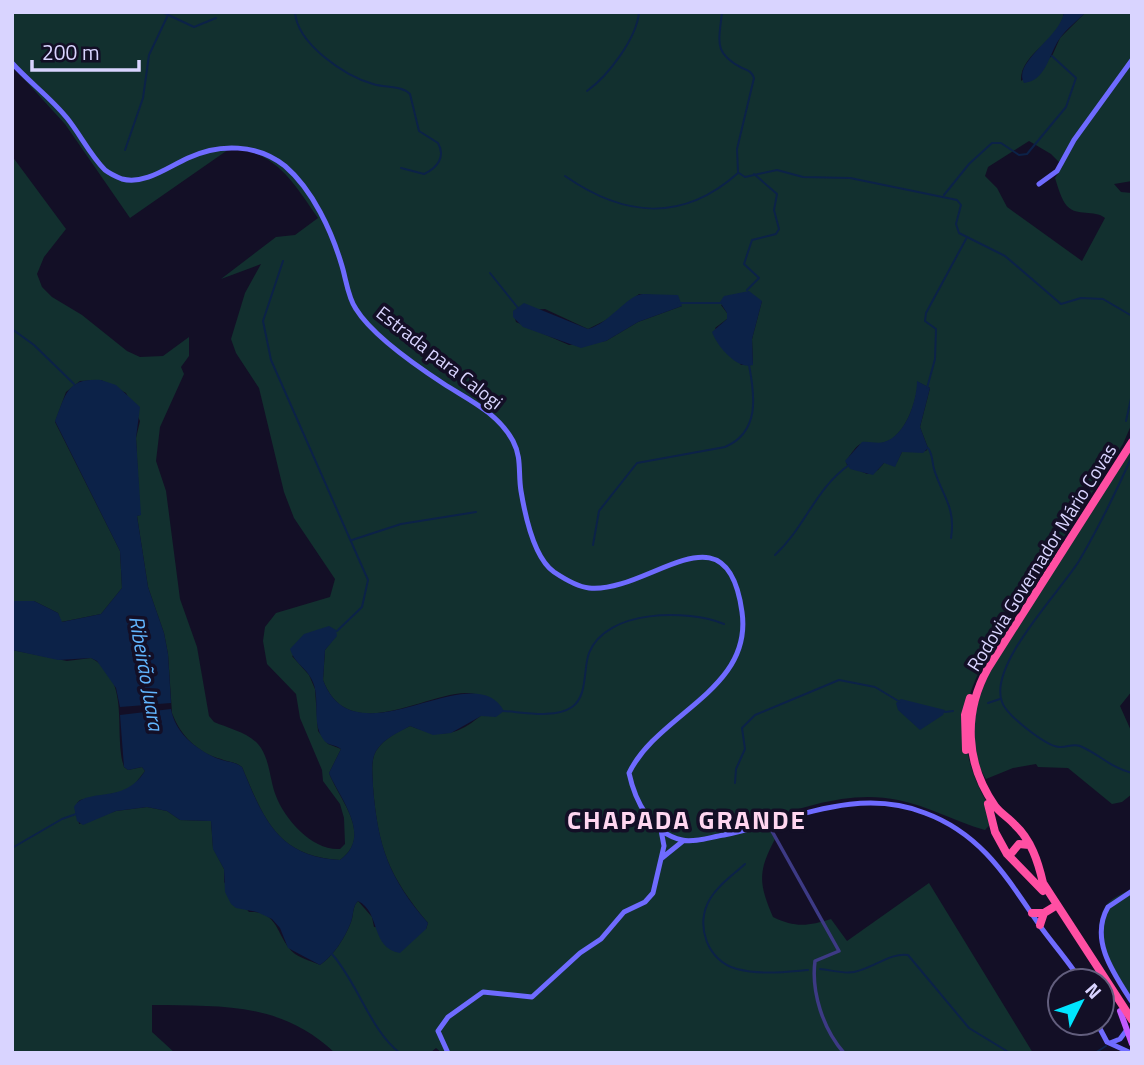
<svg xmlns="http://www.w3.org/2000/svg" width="1144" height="1065" viewBox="0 0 1144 1065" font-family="'Titillium Web',sans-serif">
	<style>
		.green { fill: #12302f; fill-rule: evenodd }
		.water { fill: #0c2248 }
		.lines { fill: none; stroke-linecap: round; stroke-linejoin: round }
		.stream { stroke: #0c2248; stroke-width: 2 }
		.street { stroke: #3d3a85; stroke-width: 3.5 }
		.secondary { stroke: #6f6bff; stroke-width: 5 }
		.primary { stroke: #c25bff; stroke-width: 6 }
		.highway { stroke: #ff4fa3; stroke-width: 8 }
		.labels { text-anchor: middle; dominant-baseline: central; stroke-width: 7; stroke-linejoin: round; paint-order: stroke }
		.street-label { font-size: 19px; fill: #d9d4ff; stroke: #130f26 }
		.water-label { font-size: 21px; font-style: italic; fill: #62b6ff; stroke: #130f26 }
		.district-label { font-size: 26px; font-weight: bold; letter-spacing: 2px; fill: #ffd6f0; stroke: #130f26 }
	</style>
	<rect width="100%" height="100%" fill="#130f26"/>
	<path class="green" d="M12 12H1064C1061 41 1020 52 1021 81L1052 56 1060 38 1086 12H1132V181L1114 184 1121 192 1132 193V423L1123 444 985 661C952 716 963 767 996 818L985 830C956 822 928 806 898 800 853 790 806 806 764 820L776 837C758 871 758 882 773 917 795 928 809 926 831 919L847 941 929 883 1033 1053H442L436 1048 430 1053H335C281 1002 222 1006 152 1005V1032L175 1053H12V650L67 661 91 658C132 680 113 731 124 767L128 770 142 767 145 771 130 790 80 800 77 803 79 824 116 811 147 807 167 811 180 820 211 821 213 848 224 869V882L249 912C280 910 276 939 295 954 301 958 313 962 320 965 333 956 345 938 351 922 354 914 352 907 358 901L372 917 374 927 426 929 428 923C389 876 378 849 373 787 373 776 370 762 376 751 384 738 398 732 410 726 453 743 464 729 497 703 487 698 477 693 466 693 422 694 348 746 323 680L325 650 336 636 292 656 309 675 315 689 318 731 328 744 341 749 329 773C339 800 374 835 340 860 277 856 264 819 242 767 236 762 228 762 221 759 198 753 180 735 172 713L168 654 164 633 148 587 137 516 140 515 136 438 140 421 126 393 101 380 80 381 66 392 55 422 120 551 122 588 101 614 61 622 58 613 34 601H12V156L66 229 44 257 37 274 42 287 52 297 82 315 127 351 140 357 163 356 189 337V356L181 367 184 374 160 427 156 461 166 491 180 599 197 647 209 716 214 722C228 728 253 734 261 748 270 762 270 781 276 796 285 820 313 851 340 849L345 844 344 818 340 804 323 781 322 770 300 718 296 694 267 664 263 641 265 627 276 613 330 597 335 579 294 518 284 492 259 388 236 353 231 339 245 293 261 264 221 279 276 237 295 235 318 218C293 182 278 154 232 147L130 218 65 124 12 66ZM1029 141 1051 154 1063 166 1055 178C1058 187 1061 199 1067 206 1077 217 1094 209 1105 218L1082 261 1007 207 997 188 985 176 988 167ZM639 294 664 296 682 306 638 322 606 341 569 345 516 322 513 311 545 309 588 329 612 317ZM762 301 752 339 753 365H741L715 328 727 319V313L721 305ZM918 382 930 388 920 427 928 448 926 451 902 452 897 462 884 463 878 470 867 474 847 465 846 461C864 435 858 447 882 443 905 439 917 400 918 382Z
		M1132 446V691L1120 706 1132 733V794L1122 802 1112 804 1068 768 1038 767 1036 764 1013 768 986 779C964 744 975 703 991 669Z
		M1132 889V1003C1117 980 1084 930 1108 903 1114 897 1124 893 1132 889Z"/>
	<path class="water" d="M1064 12H1086C1077 21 1065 30 1058 41 1049 56 1045 81 1024 83 1012 62 1061 37 1064 12Z
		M749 291 762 301 752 339 753 365C737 370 717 346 712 332L727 319V313L720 302 724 296Z
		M643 294 678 295 682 306 638 322 606 341 581 348 523 327 513 317V311L524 303 588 329C610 323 627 295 643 294Z
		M101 380 116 385 140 407 136 438 141 515 137 516 148 587 164 633 168 654 171 703 120 707 116 688 97 661 91 658 58 660 12 650V601H34L58 613 62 622 101 614 122 588 120 551 55 421C66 394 67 378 101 380Z
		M917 381 930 388 920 427 928 448 923 453 902 452 895 467 884 463 873 475 850 469 845 461 862 442C869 441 877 444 884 442 906 436 917 400 917 381Z
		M329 626 336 630 337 636 325 650 323 680C355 765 473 653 504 711L496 717 481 716 451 733 433 735 410 726C398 733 384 738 376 751 370 762 373 775 373 787 378 847 389 878 428 923L426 929 400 953C370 948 381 912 358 901 352 907 354 914 351 922 345 938 333 956 320 965L288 948 280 928 272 919 257 912 236 908 231 904 225 892 224 869 213 849 211 821 180 820 167 811 147 807 116 811 83 825 77 821 74 807C87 786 123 806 145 771L142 767 128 770 124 767 120 715 171 709C175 732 194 748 216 758 225 762 234 761 242 767 263 818 278 857 340 860 373 836 340 799 329 773L341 749C335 744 327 746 323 739 310 720 323 694 309 675 303 666 294 662 290 649L304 634Z
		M901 699 945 710 943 715 920 730 898 710 896 703Z"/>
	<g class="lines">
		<path class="stream" d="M162 12 194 27 216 18
			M295 12C297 44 345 76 373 84 385 88 401 85 410 94L419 131 438 143C446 157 437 168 424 174L401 168
			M722 12C719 42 713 53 742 68 749 71 752 72 754 78L737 149 738 172
			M587 91C608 76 637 38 639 12
			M125 150 143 98 149 55 167 17
			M739 173 745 177 777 170 803 177 850 178 957 200 961 205 956 224 959 233 1005 256 1061 304 1081 298 1103 299 1132 316
			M565 176C624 217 682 223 738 173
			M944 195 969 164 992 143H1001L1019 155 1027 154 1066 107 1076 78 1052 56
			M283 261 263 321 271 360 368 580 362 607 337 631
			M490 273 518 308
			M747 290 759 278 744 264 752 240 776 234 779 229 774 210 777 194 754 174
			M678 303H721
			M12 329 34 345 74 384
			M927 388 935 359 936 329 925 321 926 313 966 239
			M1126 421 1132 394
			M928 448C933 455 932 462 934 469 942 496 956 506 951 538
			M1132 456C1116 492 1099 527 1079 561 1059 593 988 665 1002 702 1006 715 1046 746 1059 747 1067 748 1072 743 1080 746 1099 754 1111 768 1132 773
			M352 540 401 524 476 512
			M593 545 599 511 637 463 725 447C760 432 755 396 749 365
			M775 555C806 526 815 489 849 465
			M988 703 1000 699
			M503 711C522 712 555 719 572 707 588 696 583 669 589 653 606 609 688 609 724 624
			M945 712 953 711
			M735 783 736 769 745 749 742 728 755 715 839 680 875 687 900 702
			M12 848 62 819 76 814
			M745 864C733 875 718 885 710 899 694 925 708 962 737 969 761 975 784 972 808 970
			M332 954C359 985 370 1030 400 1053
			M820 969C831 970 843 974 854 972 872 969 891 952 908 955L969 1028 1010 1053
			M1095 1053 1106 1046"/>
		<path class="street" d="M768 824 839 951 815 961C811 992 823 1029 844 1053"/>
		<path class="secondary" d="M12 63C29 82 50 97 67 118 80 134 90 155 105 170 109 173 117 177 122 179 145 185 168 167 188 158 220 143 257 144 285 166 313 190 332 232 342 266 346 279 348 298 356 309 372 335 418 367 444 384 469 400 498 413 513 441 522 458 518 473 521 491 525 515 534 558 554 572 563 578 579 587 589 588 649 594 727 501 742 612 753 690 658 713 629 773 635 801 651 833 682 840 694 843 711 837 724 835 792 821 856 786 925 813 982 834 1007 878 1040 926 1053 944 1069 962 1081 981
			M1039 184 1057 171 1074 140 1132 60
			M662 858 683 841
			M1132 891 1108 907C1089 940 1114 974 1132 1002
			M1097 1023 1107 1042 1131 1053
			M1110 1043 1120 1039 1126 1031
			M448 1053 438 1031 448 1017 483 992 532 997 580 953 601 939 624 912 645 902 653 893 664 846 661 830"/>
		<path class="primary" d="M1120 1011 1132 1044"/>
		<path class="highway" d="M1132 442 988 668C963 713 965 763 995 806 1000 813 1009 818 1015 825 1031 840 1038 861 1043 883L1132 1020
			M966 750 965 715 970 698
			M988 804 995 832 1007 854 1043 891
			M1009 856 1019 844 1029 845
			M1032 913H1044
			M1040 925 1044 913 1057 905"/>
	</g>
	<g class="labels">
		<g class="street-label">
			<text transform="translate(440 357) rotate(38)">Estrada para Calogi</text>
			<text transform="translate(1041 557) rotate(-58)">Rodovia Governador Mário Covas</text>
		</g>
		<g class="water-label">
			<text transform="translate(147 673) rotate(80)">Ribeirão Juara</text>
		</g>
		<g class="district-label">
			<text x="687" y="819">CHAPADA GRANDE</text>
		</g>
	</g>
	<rect width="1144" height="1065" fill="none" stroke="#d9d4ff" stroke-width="28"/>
	<g transform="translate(1081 1002) rotate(48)"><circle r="33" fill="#130f26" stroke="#625e7d" stroke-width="2"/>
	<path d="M0-5L12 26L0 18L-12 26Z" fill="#00e5ff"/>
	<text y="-10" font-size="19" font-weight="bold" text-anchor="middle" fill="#d9d4ff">N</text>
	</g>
	<path d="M32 60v10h107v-10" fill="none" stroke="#d9d4ff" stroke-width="3.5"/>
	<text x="42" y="60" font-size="21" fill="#d9d4ff" stroke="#130f26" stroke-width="5" paint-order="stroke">200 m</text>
</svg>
